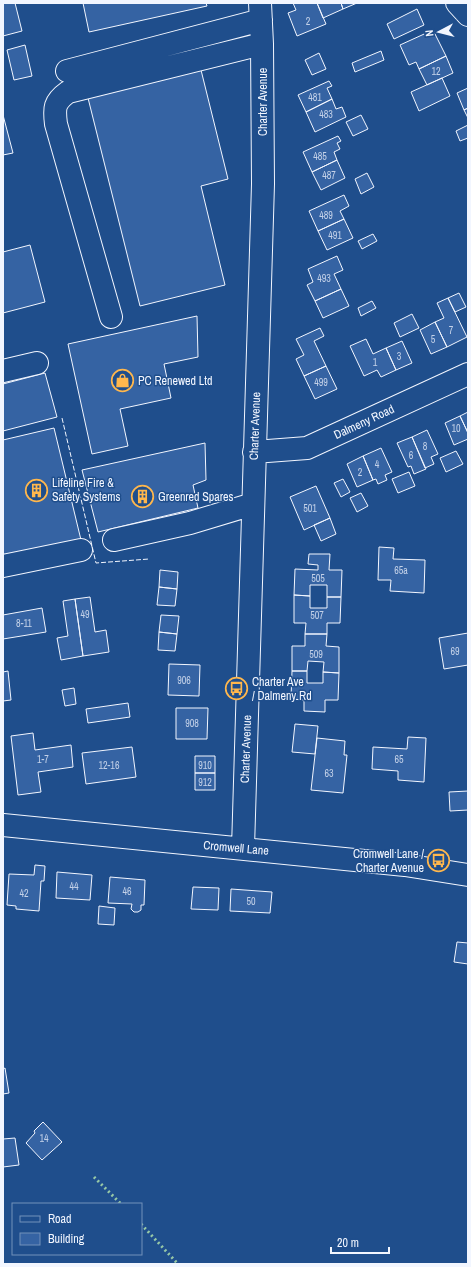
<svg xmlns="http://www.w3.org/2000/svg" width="471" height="1267" viewBox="0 0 471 1267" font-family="'Archivo Narrow',sans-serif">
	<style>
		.building { fill: #3563a3; stroke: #f2f6ff }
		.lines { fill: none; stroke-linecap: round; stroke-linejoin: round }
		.minor-casing { stroke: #f2f6ff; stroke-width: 24 }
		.minor { stroke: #1f4e8c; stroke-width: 22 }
		.hedge { stroke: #97c8a6; stroke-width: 3; stroke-dasharray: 2 3; stroke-linecap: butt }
		.fence { stroke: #f2f6ff; stroke-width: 1; stroke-dasharray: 5 2; stroke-linecap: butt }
		.labels { text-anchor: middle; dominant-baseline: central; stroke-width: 3; stroke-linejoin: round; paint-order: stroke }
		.number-label { font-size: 10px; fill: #c3d1e8 }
		.street-label { font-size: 12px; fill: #f2f6ff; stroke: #1f4e8c }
		.poi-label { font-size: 12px; fill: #f2f6ff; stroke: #1f4e8c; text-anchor: start }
	</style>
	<rect width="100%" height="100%" fill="#1f4e8c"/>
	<path class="building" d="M3 3H15L22 31 3 36Z
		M83 3H206L207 6 89 32Z
		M293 3H317L326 24 297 36 288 13 296 10Z
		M317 3H341L343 9 323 18Z
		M341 3H357L343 9Z
		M417 9 424 25 394 39 387 24Z
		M433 30 446 56 419 69 416 62 409 65 400 45Z
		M25 45 32 76 14 80 7 50Z
		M381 51 384 60 355 72 352 63Z
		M319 53 326 69 312 75 305 60Z
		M446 56 453 73 427 85 419 69Z
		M201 70 228 179 201 186 225 285 140 306 88 98Z
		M442 78 450 96 419 111 411 92Z
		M329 81 332 86 327 88 332 99 306 112 298 95Z
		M468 88V108L464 110 457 93Z
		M332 99 336 109 342 107 346 117 315 132 306 112Z
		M468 108V118L464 110Z
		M3 115 13 153 3 155Z
		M361 115 368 129 353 136 346 122Z
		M468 125V138L460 141 456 131Z
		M338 136 341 141 337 143 340 149 334 152 337 160 312 172 303 152Z
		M337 160 345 178 321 190 312 172Z
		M367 173 374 187 361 194 355 179Z
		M344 195 349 206 340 211 344 219 318 231 309 211Z
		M344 219 353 238 327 250 318 231Z
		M373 234 377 241 362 249 358 241Z
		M30 245 45 302 3 313V252Z
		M337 256 343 270 334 274 341 289 315 301 307 285 313 282 308 269Z
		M341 289 349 306 323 318 315 301Z
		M459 293 466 307 455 312 448 298Z
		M448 298 467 337 447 347 435 322 444 318 437 303Z
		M372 301 376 308 361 316 358 308Z
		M412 314 419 328 400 337 394 323Z
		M197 316 198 357 164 364 171 398 120 409 128 446 92 454 68 344Z
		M435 322 447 347 431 354 420 330Z
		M320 328 324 336 314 341 326 366 304 376 296 359 304 355 296 339Z
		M366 339 373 354 386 348 396 370 381 377 377 370 364 376 350 346Z
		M402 341 412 363 396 370 386 348Z
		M326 366 337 389 315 399 304 376Z
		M45 373 57 417 3 431V384Z
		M468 412V433L460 416Z
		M460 416 468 433V439L454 445 445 423Z
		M54 428 81 540 5 559 3 551V440Z
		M427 430 438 454 431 457 434 464 425 468 412 437Z
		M412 437 426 469 414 474 411 466 408 467 397 443Z
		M205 443 206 480 193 485 198 508 98 532 82 470Z
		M381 448 392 472 385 475 387 480 378 484 376 479 373 480 363 456Z
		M456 451 463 464 446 472 440 458Z
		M363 456 373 480 357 487 347 464Z
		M409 472 415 486 398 493 392 479Z
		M343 479 350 492 341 497 334 483Z
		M316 486 330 518 304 530 290 497Z
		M361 493 368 506 357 512 350 498Z
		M330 518 336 534 321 541 314 525Z
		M379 547 394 548 393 559 425 560 424 593 390 591 391 580H378Z
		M309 554H330L329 570H342L341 597H327V585H310V596L294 595 295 569 318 570V565L308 564Z
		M160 570 178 572 177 589 159 587Z
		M159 587 177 589 175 606 157 605Z
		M294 595 310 596V608H327V597H341L340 623H327V634H305L306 623H294Z
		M90 597 95 632 106 630 109 652 83 656 75 599Z
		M75 599 83 656 61 660 57 638 68 636 63 601Z
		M42 608 46 632 3 639V615Z
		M161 615 179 616 177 634 159 632Z
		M159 632 177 634 175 651 158 650Z
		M468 633V665L444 669 439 638Z
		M305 634H327L326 646 339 647V673L323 672 324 662 308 661 307 671H292V646H305Z
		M169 664 200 665 199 696 168 695Z
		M8 671 11 700 3 701V672Z
		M292 671H307V683H323V672L339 673 338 700H325V712L304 711V700L291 699Z
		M74 688 76 704 65 706 62 690Z
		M128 703 130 717 88 723 86 709Z
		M176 708H208L207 739H176Z
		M295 724 318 726 315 754 292 752Z
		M33 733 35 750 71 745 73 767 38 772 41 792 18 795 11 736Z
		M408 737 426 738 424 782 398 780V771L372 769 373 747 407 749Z
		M317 738 345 741 344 755H347L343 793 311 790Z
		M132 747 136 777 86 784 82 753Z
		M195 756H215V773H195Z
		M195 773H215V790H195Z
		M468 791V810L450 811 449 792Z
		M35 865 45 866 44 881H41L39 911 16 909V906L7 905 9 874 34 875Z
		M57 872 92 875 90 900 56 898Z
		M110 877 145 880 144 905H141V910L138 912H134L131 909 132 904 108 903Z
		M193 887 219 888 218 910 191 909Z
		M231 889 272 892 270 913 230 911Z
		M99 906 115 908 114 925 98 924Z
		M457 942 468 943V964L454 962Z
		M5 1068 9 1093 3 1094V1069Z
		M43 1122 62 1142 42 1160 26 1143 35 1133 34 1131Z
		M15 1138 19 1165 3 1167V1139Z"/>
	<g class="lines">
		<defs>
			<path id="minor" d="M457 3 468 15
				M67 71 261 20
				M111 317 56 124C54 108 54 102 68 92L262 44
				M3 371 37 363
				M254 452 307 448 468 374
				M114 540 190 523 253 504
				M3 566 81 550
				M3 825 405 865 468 875
				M243 848 263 184 262 44 260 3"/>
		</defs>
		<use href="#minor" class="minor-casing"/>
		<use href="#minor" class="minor"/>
		<path class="hedge" d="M94 1177 121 1204
			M141 1224 178 1264"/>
		<path class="fence" d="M62 418 96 563 149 559"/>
	</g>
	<defs>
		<symbol id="shop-ring" viewBox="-11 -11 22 22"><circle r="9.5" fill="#1f4e8c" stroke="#ffb74d" stroke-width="1.5"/><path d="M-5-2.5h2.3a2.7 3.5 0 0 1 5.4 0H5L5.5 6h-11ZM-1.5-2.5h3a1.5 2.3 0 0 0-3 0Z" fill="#ffb74d"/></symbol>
		<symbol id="building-ring" viewBox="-11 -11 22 22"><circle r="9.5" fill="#1f4e8c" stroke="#ffb74d" stroke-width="1.5"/><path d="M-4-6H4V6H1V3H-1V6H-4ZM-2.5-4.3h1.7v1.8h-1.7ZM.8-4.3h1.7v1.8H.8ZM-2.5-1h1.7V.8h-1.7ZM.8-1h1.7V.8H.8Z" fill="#ffb74d"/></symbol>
		<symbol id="bus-ring" viewBox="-11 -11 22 22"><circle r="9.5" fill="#1f4e8c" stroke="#ffb74d" stroke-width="1.5"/><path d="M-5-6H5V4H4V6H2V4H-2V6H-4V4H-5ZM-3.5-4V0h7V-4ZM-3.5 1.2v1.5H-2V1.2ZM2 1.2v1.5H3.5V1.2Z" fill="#ffb74d"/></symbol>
	</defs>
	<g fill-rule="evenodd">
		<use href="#shop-ring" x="110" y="368" width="25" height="25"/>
		<use href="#building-ring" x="24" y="478" width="25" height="25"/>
		<use href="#building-ring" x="130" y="484" width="25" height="25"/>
		<use href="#bus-ring" x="224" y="676" width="25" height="25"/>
		<use href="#bus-ring" x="426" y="848" width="25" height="25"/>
	</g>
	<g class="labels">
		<g class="number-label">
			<text x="308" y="21">2</text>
			<text x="436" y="71">12</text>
			<text x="315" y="97">481</text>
			<text x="326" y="114">483</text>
			<text x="320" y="156">485</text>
			<text x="329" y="175">487</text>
			<text x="326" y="215">489</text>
			<text x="335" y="235">491</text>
			<text x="324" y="278">493</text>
			<text x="451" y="330">7</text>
			<text x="433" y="339">5</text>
			<text x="399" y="356">3</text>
			<text x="375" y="362">1</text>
			<text x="321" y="382">499</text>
			<text x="456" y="428">10</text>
			<text x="425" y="446">8</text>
			<text x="411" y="455">6</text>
			<text x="377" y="464">4</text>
			<text x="360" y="472">2</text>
			<text x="310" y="508">501</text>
			<text x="401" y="570">65a</text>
			<text x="318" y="578">505</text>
			<text x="85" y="614">49</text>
			<text x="317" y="615">507</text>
			<text x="24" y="623">8-11</text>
			<text x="455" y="651">69</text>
			<text x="316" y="654">509</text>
			<text x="184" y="680">906</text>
			<text x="192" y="723">908</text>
			<text x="43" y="759">1-7</text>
			<text x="399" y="759">65</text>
			<text x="109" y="765">12-16</text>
			<text x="205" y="765">910</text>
			<text x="329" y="773">63</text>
			<text x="205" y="782">912</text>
			<text x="74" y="886">44</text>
			<text x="127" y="891">46</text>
			<text x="24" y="893">42</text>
			<text x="251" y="901">50</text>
			<text x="44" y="1138">14</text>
		</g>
		<g class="street-label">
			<text transform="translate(263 102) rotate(-90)">Charter Avenue</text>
			<text transform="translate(364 422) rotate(-25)">Dalmeny Road</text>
			<text transform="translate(255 426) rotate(-88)">Charter Avenue</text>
			<text transform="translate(246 749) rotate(-88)">Charter Avenue</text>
			<text transform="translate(236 848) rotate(5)">Cromwell Lane</text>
		</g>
		<g class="poi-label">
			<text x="138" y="381">PC Renewed Ltd</text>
			<text x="52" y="483">Lifeline Fire &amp;<tspan x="52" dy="14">Safety Systems</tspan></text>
			<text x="158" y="497">Greenred Spares</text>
			<text x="252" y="682">Charter Ave<tspan x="252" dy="14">/ Dalmeny Rd</tspan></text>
			<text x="424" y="854" text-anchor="end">Cromwell Lane /<tspan x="424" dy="14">Charter Avenue</tspan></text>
		</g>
	</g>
	<rect width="471" height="1267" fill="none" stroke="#f2f6ff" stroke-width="8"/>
	<rect x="12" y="1203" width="130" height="52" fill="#1f4e8c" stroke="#7391ba"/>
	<rect x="20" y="1216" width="20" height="6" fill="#1f4e8c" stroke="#7391ba"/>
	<text x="48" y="1223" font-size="12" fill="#f2f6ff">Road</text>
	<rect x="20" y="1233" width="20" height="12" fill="#3563a3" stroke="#7391ba"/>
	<text x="48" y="1243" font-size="12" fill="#f2f6ff">Building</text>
	<g transform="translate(439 32) rotate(263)" stroke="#1f4e8c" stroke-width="3" paint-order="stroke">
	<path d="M0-3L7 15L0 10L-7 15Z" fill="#f2f6ff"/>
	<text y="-6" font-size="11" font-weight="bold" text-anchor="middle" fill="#f2f6ff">N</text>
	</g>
	<path d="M331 1247v6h58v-6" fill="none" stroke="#f2f6ff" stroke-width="2"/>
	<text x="337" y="1247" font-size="12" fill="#f2f6ff" stroke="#1f4e8c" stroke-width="3" paint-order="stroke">20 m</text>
</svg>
